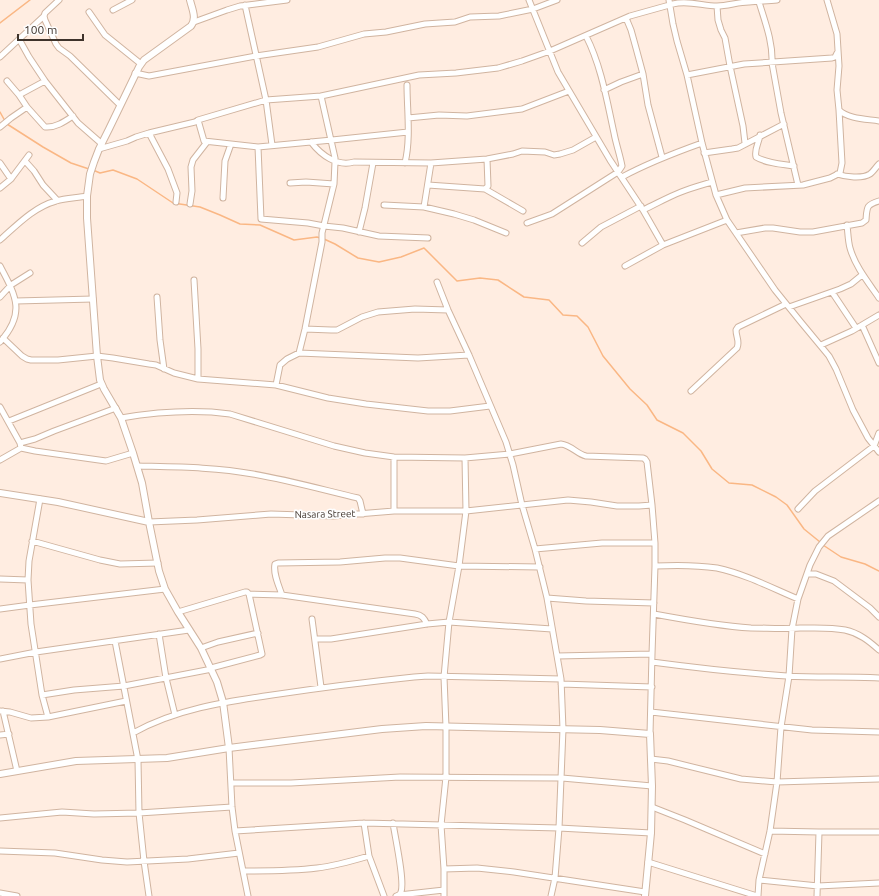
<svg xmlns="http://www.w3.org/2000/svg" width="879" height="896" viewBox="0 0 879 896" font-family="Ubuntu,sans-serif">
	<style>
		.lines { fill: none; stroke-linecap: round; stroke-linejoin: round }
		.stream { stroke: #fab784; stroke-width: 1.5 }
		.minor-casing { stroke: #d0b4a0; stroke-width: 7 }
		.tertiary-casing { stroke: #d0b4a0; stroke-width: 8 }
		.minor { stroke: #fff; stroke-width: 5 }
		.tertiary { stroke: #fff; stroke-width: 6 }
		.labels { text-anchor: middle; dominant-baseline: central; stroke-width: 3.5; stroke-linejoin: round; paint-order: stroke }
		.street-label { font-size: 10px; fill: #3e332b; stroke: #fefefe }
	</style>
	<rect width="100%" height="100%" fill="#ffede1"/>
	<g class="lines">
		<path class="stream" d="M0 23 30 0
			M0 112 5 121
			M7 124 43 147 71 163 89 169
			M93 170 100 173 113 170 137 179 173 203 200 207 220 215 240 224 260 225 294 240 317 237 320 238
			M324 239 335 244 358 258 379 262 401 257 424 248 457 281 480 278 498 280 524 297 549 300 563 315 577 316 588 327 603 356 630 389 647 405 657 420 683 433 701 451 712 469 729 483 752 485 776 497 787 505 804 529 820 542
			M823 545 841 557 865 564 879 571"/>
		<defs>
			<path id="minor" d="M529 0 558 72 610 160 643 210 663 245
				M669 0 673 24 677 41 687 75 702 143 716 195 727 220 775 290 800 321 829 356 836 369 853 410 868 438 879 452
				M827 0 837 34 839 66 837 90 839 110C848 119 867 119 879 121
				M759 2C765 22 773 42 772 63L781 113 798 185
				M245 5 266 100 272 145
				M717 6 718 20 721 30 725 38 730 66 743 126 745 143
				M113 10 132 0
				M89 12 105 35 141 64
				M44 16 45 20 56 44 59 48 70 56 120 105
				M626 18 631 30 636 48 643 74 648 105 662 157
				M194 22 227 10 240 6 287 0
				M19 39 29 57 45 81 78 123 102 144
				M0 57 44 16 45 13 59 0
				M135 73 149 76 256 56 318 47 364 34 386 32 425 24 455 22 470 17 499 16 533 9 557 0
				M687 75 744 64 832 58 835 57 837 53
				M7 81 19 95 27 107 45 127C55 128 64 122 73 116
				M604 90 621 82 643 74
				M19 95 45 81
				M408 118 439 115 467 116 522 109 569 91
				M198 120 204 141 258 147 332 140 408 132
				M0 127 11 118 27 107
				M149 133 168 169 177 193 176 202
				M760 135C759 143 754 149 756 157 768 164 782 164 794 166
				M311 142C321 155 337 167 354 162L431 163 487 159 513 154 522 151 545 152 554 155 560 154 573 150 596 137
				M258 147 261 219 308 223 324 226 343 228 379 236 428 238
				M99 149 127 141 136 137 149 133 195 122 198 120 266 100 321 96 419 75 456 73 498 68 522 61 550 51 630 16 673 4C688 0 703 6 717 6 728 6 738 2 749 2 758 1 768 1 777 0
				M704 153 732 149 738 148 784 124
				M25 161 34 171 43 185 57 200
				M0 163 11 179
				M405 163C411 138 407 110 407 85
				M837 174C846 177 862 179 870 174 873 172 876 167 879 164
				M622 177C648 163 674 153 702 143
				M290 183 306 182 334 184
				M428 185 485 189 488 186 487 159
				M0 188 11 179 29 155
				M485 189 523 211
				M716 195 745 188 803 185 830 178 840 173 842 163 839 110
				M223 198 225 161 231 144
				M190 204 192 191 191 167 193 160 207 142
				M384 205 424 207 454 214 474 220 506 233
				M424 207 431 163
				M643 210C656 204 668 197 681 192 691 188 702 185 712 182
				M527 223 552 214 618 172 622 166C620 155 616 144 614 133 607 101 601 65 586 36
				M847 225C848 233 848 241 850 248 855 266 868 282 879 298
				M359 232 365 208 373 163
				M736 233 765 228H773L800 232H813L862 223 866 220C867 207 866 205 879 201
				M0 240C17 225 34 207 56 201 66 198 77 198 87 196
				M582 243 601 227 641 206
				M0 266C16 296 26 313 0 342
				M625 266 663 245 727 220
				M194 280 198 349V379
				M437 282 448 310 469 355 506 442 513 465 522 505 535 549 547 598 561 679 563 729 559 828 555 878 551 896
				M832 292 856 328
				M0 297 11 285 30 273
				M157 297 160 340 164 369
				M16 301 93 299
				M789 307 840 289 851 284 862 275
				M862 325 879 363
				M305 329 331 330H337L362 317 378 312 415 309 448 310
				M3 338 22 356 27 359 31 360H58L97 356 113 358 149 364 156 365 174 373 198 379 276 385 328 398 366 404 428 411H450L490 406
				M821 345 852 331 879 315
				M299 353 305 329 322 242V233L334 184 335 162V158L321 96
				M276 385 280 365 287 359 299 353 418 358 469 355
				M691 391 737 348C740 341 736 337 736 330L738 327 786 304
				M0 407 20 443 21 448 0 460
				M121 418C157 412 193 409 230 414L334 446 365 453 394 457 465 458 510 454 561 444C571 445 577 454 586 456L643 458 645 459 647 462 652 505 655 543V566L652 654 650 734
				M9 421 101 384
				M20 443 35 439 54 431 116 408
				M21 448 35 451 106 461 133 453
				M137 466C176 467 215 467 253 474 288 480 324 490 358 498L360 501 363 514
				M40 499 29 561 28 580 31 624 42 695 48 717
				M798 509 815 491 874 446 879 433
				M394 511V457
				M149 522 197 520 271 514 333 516 394 511H466L568 500 591 502 617 506H639L652 505
				M32 541 100 560 120 564 158 563
				M535 549 602 543H655
				M655 566C675 565 697 565 717 568 745 574 772 588 798 599
				M807 574H816L834 581 870 608 879 617
				M0 579 28 580
				M249 594 282 595 415 614C422 615 424 618 427 624
				M282 595C279 586 273 574 275 564L278 563 340 562 385 558H400L459 566 540 567
				M547 598 586 601 654 603
				M0 609 30 605 165 589
				M178 612 245 592H247L249 594 262 654 260 655 211 668
				M654 614C686 620 718 626 751 628 767 628 783 629 800 628 815 628 830 627 845 630 859 633 869 641 879 650
				M312 619 321 687
				M159 634 166 678 175 715
				M315 639H331L427 624 449 622 552 629
				M115 641 138 760 139 813 144 861 149 896
				M201 648 218 642 258 633
				M557 656 652 654
				M0 659 36 652 189 630
				M652 662C697 668 742 673 787 676 817 678 848 676 879 678
				M561 684 652 687
				M42 695 74 690 124 686 212 669
				M0 711 10 712 31 718 48 717 126 701
				M3 711 17 771
				M651 712 812 730 879 732
				M133 733C176 709 224 702 272 695 319 688 366 682 414 677L428 676 561 679
				M0 735 9 734
				M229 748 232 807 235 831 248 896
				M651 759 668 761 741 779 777 782 879 779
				M231 783H291L400 777 562 778 652 786
				M652 807 685 820 765 854
				M0 818 62 812 94 814 139 813 232 807
				M364 823 369 856 384 896
				M393 823C395 837 405 881 401 892 400 895 399 895 396 896
				M235 831 364 823 559 828 651 833
				M770 831 819 832H879
				M0 851 55 853 102 860 127 862 188 859 239 853
				M648 862 757 896
				M444 869 477 868 514 872 645 892
				M243 871C267 871 292 871 317 868 335 866 352 861 369 856
				M759 880 818 886 879 883
				M0 893 17 896
				M399 895 444 890
				M444 896V869L441 825 446 777V727L444 677 449 622 459 566 466 511 465 458
				M758 896 759 880 770 831 777 782 781 727 789 676 792 629 798 599 810 565 819 547 828 536 879 501
				M817 896 819 832"/>
			<path id="tertiary" d="M190 0C192 9 197 18 191 26L144 60 139 67 109 129 99 149 94 162 90 174 87 196V218L97 356 100 380 104 389 121 418 133 453 142 483 149 522 159 571 165 589 178 612 201 648 217 682 223 702 229 748
				M0 493 58 502 149 522
				M0 774 76 761 167 758 229 748 382 729 426 726 600 730 650 734 652 786 651 833 645 896"/>
		</defs>
		<use href="#minor" class="minor-casing"/>
		<use href="#tertiary" class="tertiary-casing"/>
		<use href="#minor" class="minor"/>
		<use href="#tertiary" class="tertiary"/>
	</g>
	<g class="labels">
		<g class="street-label">
			<text transform="translate(325 514) rotate(-1)">Nasara Street</text>
		</g>
	</g>
	<path d="M18 34v6h65v-6" fill="none" stroke="#3e332b" stroke-width="2"/>
	<text x="24" y="34" font-size="12" fill="#3e332b" stroke="#fefefe" stroke-width="3" paint-order="stroke">100 m</text>
</svg>
